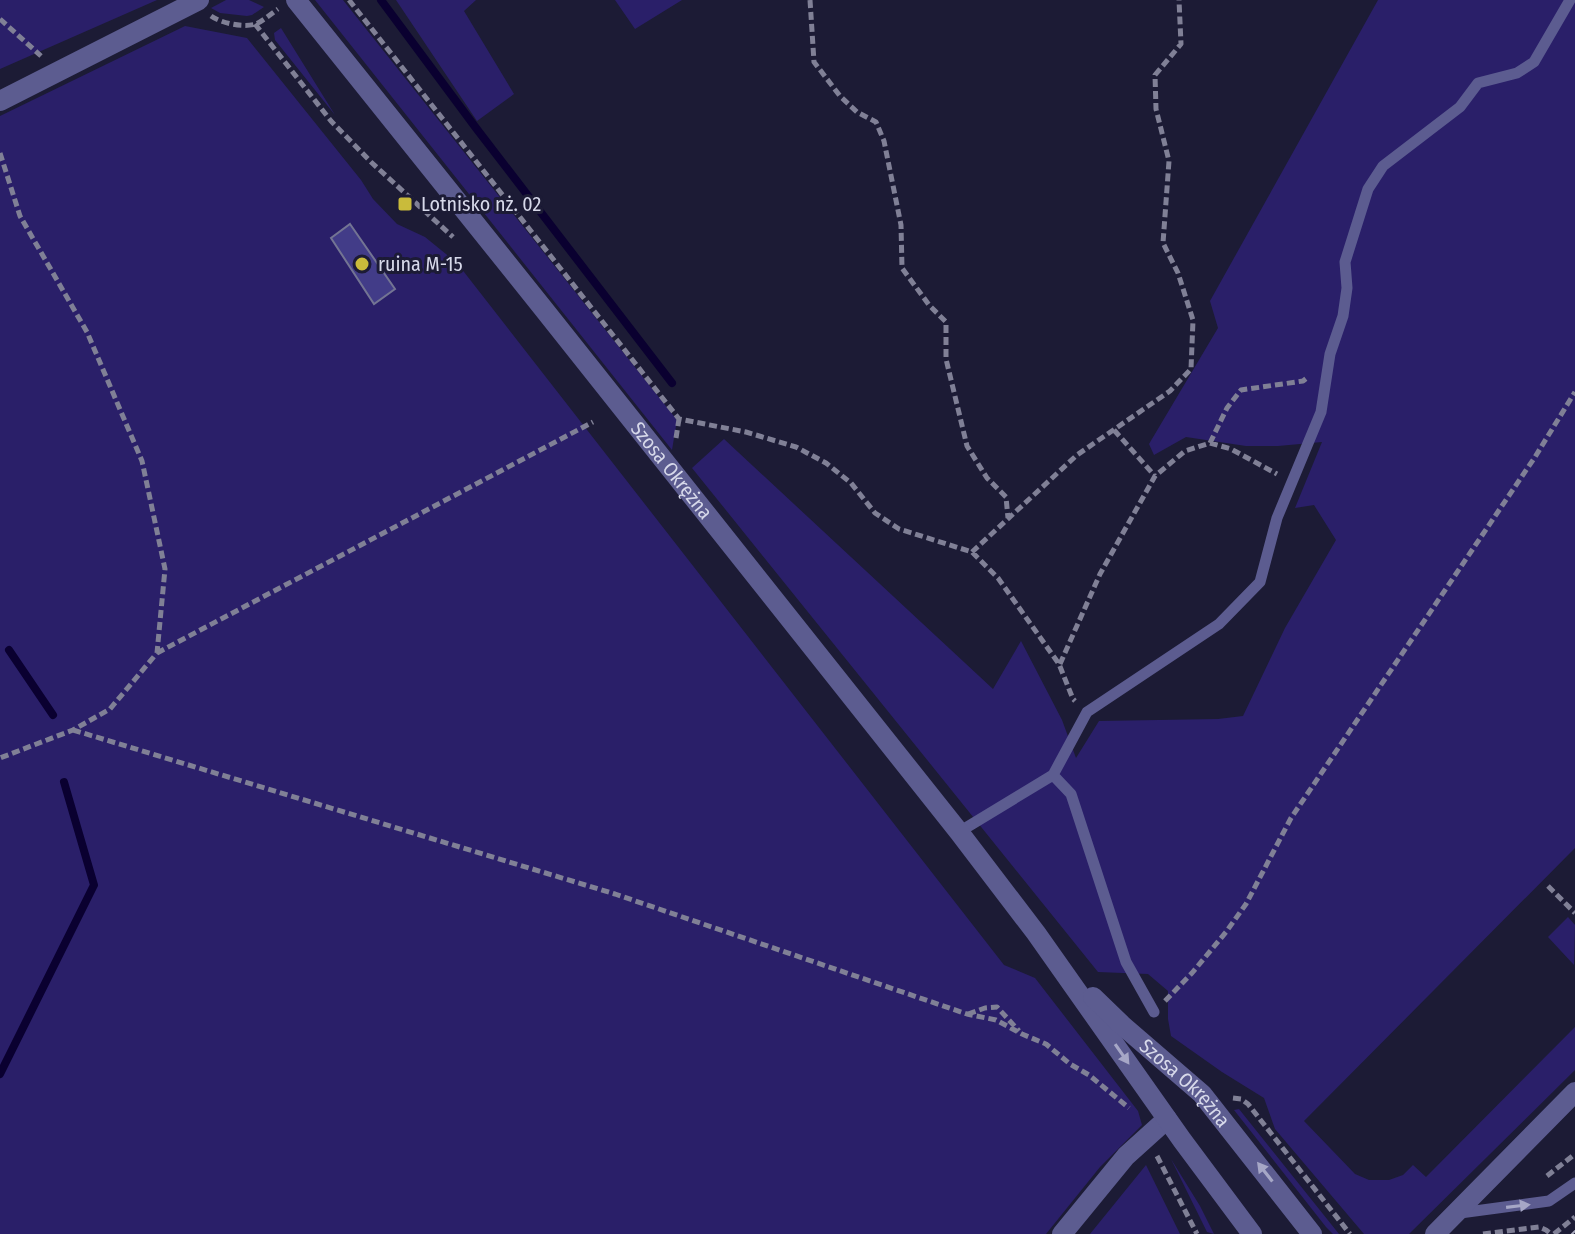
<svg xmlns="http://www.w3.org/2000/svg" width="1575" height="1234" viewBox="0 0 1575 1234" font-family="'Fira Sans Condensed',sans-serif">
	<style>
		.green { fill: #2a1f69 }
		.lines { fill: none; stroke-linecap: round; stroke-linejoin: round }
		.stream { stroke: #0a0030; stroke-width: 8 }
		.building { fill: #423c88; stroke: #737493; stroke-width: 2 }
		.path { stroke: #808096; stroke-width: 5; stroke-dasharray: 8 4; stroke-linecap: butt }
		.service { stroke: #5c5c90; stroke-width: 11 }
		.minor { stroke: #5c5c90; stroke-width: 20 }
		.tertiary { stroke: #5c5c90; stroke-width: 20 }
		.tram { stroke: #a9aabd; stroke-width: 2 }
		.oneway { fill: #a6a7c6 }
		.poi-dot { fill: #c9bb3b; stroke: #1c1b35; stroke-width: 3 }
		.labels { text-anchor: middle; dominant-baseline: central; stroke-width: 6; stroke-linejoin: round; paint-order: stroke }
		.poi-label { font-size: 20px; fill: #d7d9ea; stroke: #1c1b35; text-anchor: start }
		.street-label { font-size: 20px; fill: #d7d9ea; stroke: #1c1b35 }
	</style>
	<rect width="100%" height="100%" fill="#1c1b35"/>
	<path class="green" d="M0 0H157L0 69Z
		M226 0H249L264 7 252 15 247 16 220 13 211 8Z
		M315 0H343L677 420 672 450Z
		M396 0H476L464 11 514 94 477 121Z
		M615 0H682L635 29Z
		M1378 0H1575V848L1304 1121 1355 1174 1369 1180H1389L1403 1175 1413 1165 1426 1177 1575 1027V1070L1409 1234H1364L1275 1129 1264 1098 1222 1072 1171 1036 1168 1019V991L1148 974 1098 972 692 468 724 439 993 689 1021 641 1062 720 1076 758 1099 721 1218 719 1243 716 1285 628 1336 540 1314 505 1295 508 1322 442 1278 446H1246L1186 437 1154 455 1149 444 1218 328 1210 301Z
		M185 26 247 38 361 180 373 199 397 224 425 237 457 263 1004 965 1035 978 1138 1111 1142 1125 1100 1167 1046 1234H0V116Z
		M281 28 335 115 275 40 274 33Z
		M1568 917 1575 925 1574 965 1548 937Z
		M1239 1109 1339 1234H1333L1326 1227 1234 1110Z
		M1171 1159 1200 1206 1214 1234 1207 1232Z
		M1146 1165 1180 1234H1090Z"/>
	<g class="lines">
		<path class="stream" d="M381 0 476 128 672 383
			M9 650 53 715
			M0 1074 94 885 64 782"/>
	</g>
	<path class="building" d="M350 224 395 289 374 304 331 238Z"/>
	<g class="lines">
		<path class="path" d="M349 0 679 419 746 432 796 447 826 463 851 483 875 513 899 529 972 552 998 578 1059 664 1073 699 1075 701
			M810 0 814 62 840 96 857 112 876 122 884 141 901 225 902 268 929 305 946 322V359L967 446 987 478 1006 497 1008 518
			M211 16C221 23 243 28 256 24 263 21 272 13 278 9
			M0 19 41 56
			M255 24 331 121 371 162 453 237
			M0 153 20 216 87 332 142 461 165 569 157 653 110 709 73 730 0 758
			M1114 430 1155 476
			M676 438 679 419
			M1210 443 1227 408 1241 390 1303 381 1308 377
			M972 552 1077 455 1170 391 1191 369 1193 320 1178 273 1163 243 1169 161 1156 109 1155 75 1181 44 1179 0
			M157 653 593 422
			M1060 664 1100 574 1155 476 1185 451 1210 443 1231 449 1277 474
			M73 730 615 894 967 1014 996 1020 1022 1034 1046 1044 1070 1064 1089 1075 1129 1108
			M1548 886 1575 913
			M1165 1001 1192 973 1226 932 1246 904 1291 818 1535 457 1575 392
			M968 1014 985 1008 997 1007 1019 1031
			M1233 1098 1241 1099 1248 1104 1350 1234
			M1157 1156 1197 1234
			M1547 1176 1575 1154
			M1483 1234 1539 1227 1546 1230 1551 1234
			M1554 1234 1575 1217"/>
		<path class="service" d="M1053 775 1087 712 1219 624 1260 582 1277 518 1321 412 1330 354 1343 316 1347 288 1345 262 1368 189 1383 166 1460 107 1478 83 1517 73 1534 62 1570 0
			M959 832 1053 775 1071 794 1126 962 1154 1012
			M1460 1213 1549 1201 1575 1183"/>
		<path class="minor" d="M0 101 199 0
			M1062 1234 1126 1156 1167 1119
			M1435 1234 1575 1092"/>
		<g class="tertiary">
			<path id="s1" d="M296 0 542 307 959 832 1036 933 1182 1140 1252 1234"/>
			<path id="s2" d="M1093 997 1122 1025 1202 1094 1312 1234"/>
		</g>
		<path class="tram" d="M1572 1234 1575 1231"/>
	</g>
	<defs><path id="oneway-solid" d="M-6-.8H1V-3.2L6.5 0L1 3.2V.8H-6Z" transform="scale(2)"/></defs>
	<g class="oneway">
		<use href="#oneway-solid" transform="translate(1122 1054) rotate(55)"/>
		<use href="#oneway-solid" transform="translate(1265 1172) rotate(-128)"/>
		<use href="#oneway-solid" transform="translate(1518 1206) rotate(-7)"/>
	</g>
	<g class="poi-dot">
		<rect x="397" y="196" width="16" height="16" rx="4"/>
		<circle cx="362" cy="264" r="8"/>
	</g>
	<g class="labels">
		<g class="poi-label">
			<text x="421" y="204">Lotnisko nż. 02</text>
			<text x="378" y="264">ruina M-15</text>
		</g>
		<g class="street-label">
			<text stroke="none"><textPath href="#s1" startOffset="602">Szosa Okrężna</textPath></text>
			<text stroke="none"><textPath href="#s2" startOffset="126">Szosa Okrężna</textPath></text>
		</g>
	</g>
</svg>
